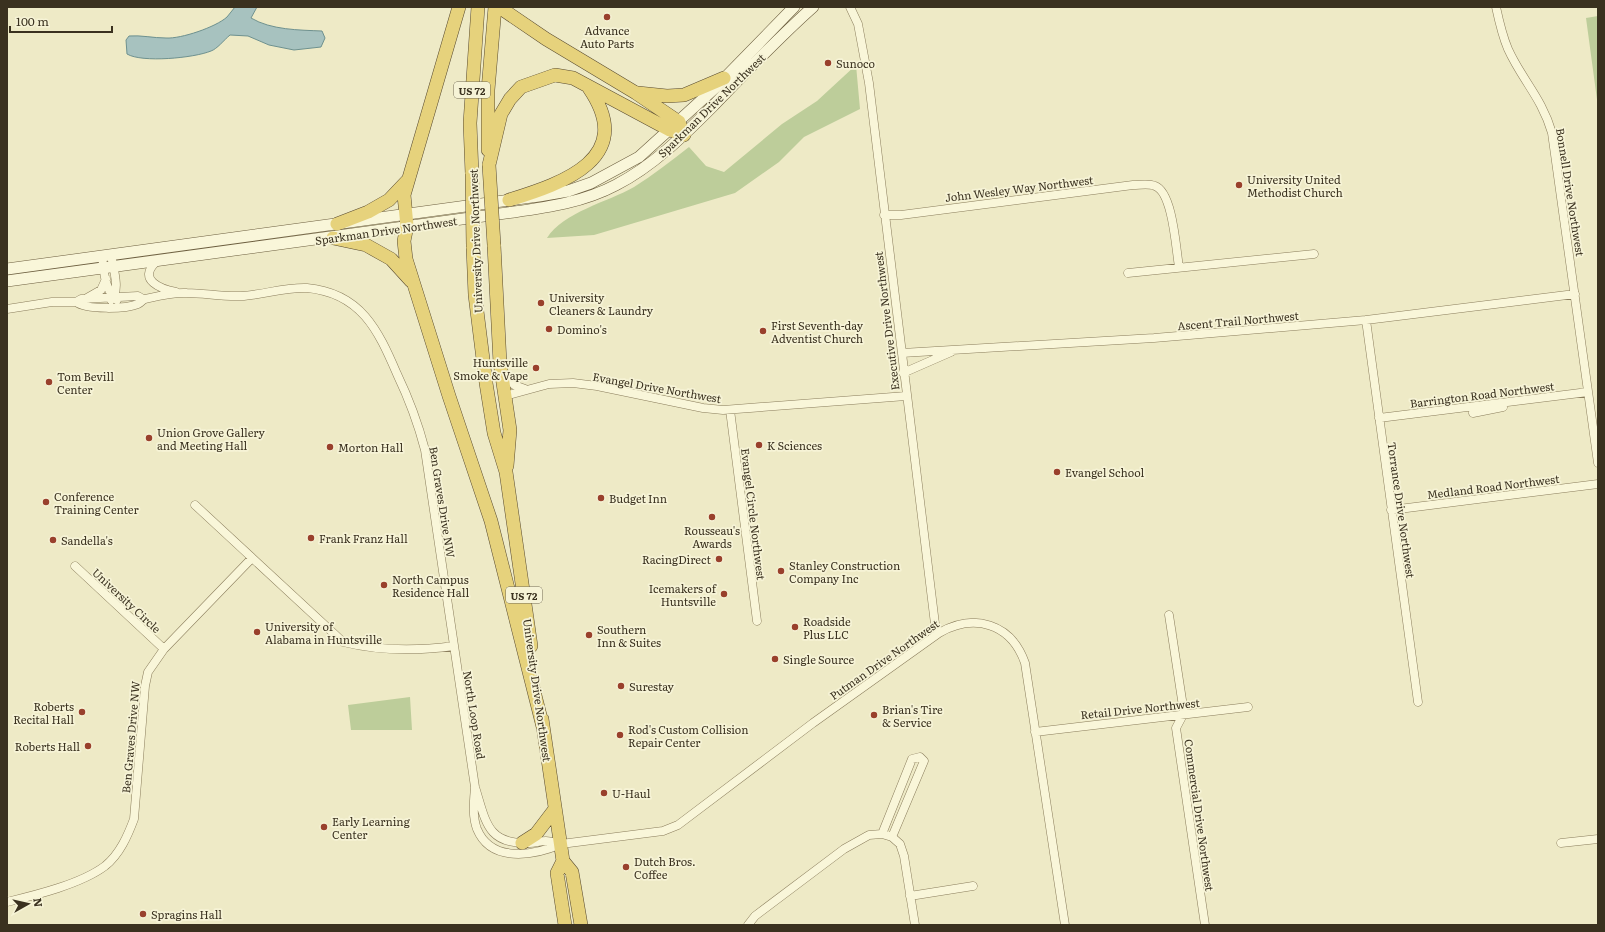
<svg xmlns="http://www.w3.org/2000/svg" width="1605" height="932" viewBox="0 0 1605 932" font-family="Literata,serif">
	<style>
		.green { fill: #bdcd9a }
		.water { fill: #a7c2bf; stroke: #6e918f }
		.lines { fill: none; stroke-linecap: round; stroke-linejoin: round }
		.minor-casing { stroke: #8a7d5c; stroke-width: 9 }
		.secondary-casing { stroke: #6c5e3f; stroke-width: 12 }
		.trunk-casing { stroke: #584a30; stroke-width: 14 }
		.minor { stroke: #f9f6d9; stroke-width: 8 }
		.secondary { stroke: #f9f6d9; stroke-width: 11 }
		.trunk { stroke: #e6d27c; stroke-width: 13 }
		.trunk-bridge-casing { stroke: #584a30; stroke-width: 14; stroke-linecap: butt }
		.trunk-bridge { stroke: #e6d27c; stroke-width: 13 }
		.poi-dot { fill: #99402c; stroke: #f6f3d6; stroke-width: 1.5 }
		.labels { text-anchor: middle; dominant-baseline: central; stroke-width: 3.5; stroke-linejoin: round; paint-order: stroke }
		.shield { fill: #f6f3d6; stroke: #726b56; stroke-width: 1 }
		.shield-label { font-size: 10px; font-weight: bold; fill: #3a311f }
		.poi-label { font-size: 11px; fill: #3a311f; stroke: #f6f3d6; text-anchor: start }
		.street-label { font-size: 11px; fill: #3a311f; stroke: #f6f3d6 }
	</style>
	<rect width="100%" height="100%" fill="#eeeac6"/>
	<path class="green" d="M1598 16V107L1586 18Z
		M856 65 860 109 804 137 779 162 735 193 594 235 547 238C563 212 608 202 634 187 653 175 671 161 689 147L706 166 724 172 782 124 817 101Z
		M410 697 412 730H351L348 705Z"/>
	<path class="water" d="M235 7H257L251 18C271 30 299 30 322 31L325 38 321 47 294 50 269 45 248 36 230 35C224 40 217 49 211 51 194 58 142 63 127 54L126 40 129 36C141 35 153 38 166 38 181 39 216 27 227 17 230 14 232 10 235 7Z"/>
	<g class="lines">
		<defs>
			<path id="minor" d="M850 7 858 24 869 83 935 624 939 633
				M1496 7C1499 21 1502 35 1508 49 1522 80 1542 98 1552 133L1598 463
				M884 215H901L1133 185C1140 185 1149 183 1155 186 1173 192 1176 250 1179 267
				M102 256C104 270 104 290 117 300
				M156 262C137 280 161 289 176 292
				M1128 273 1314 254
				M87 298 101 290 106 279
				M111 300C121 291 113 267 111 255
				M76 302C86 310 126 309 138 304 141 303 142 300 145 299 158 296 173 292 187 293 204 293 223 297 241 296 263 295 284 287 307 288 361 293 378 330 397 374 409 399 418 423 425 450L475 787C486 822 487 845 530 843 535 843 540 841 546 841 550 841 556 843 561 844
				M7 309 52 302H76L81 299 138 296 143 299
				M1366 320 1418 702
				M902 353 1154 338 1366 320 1575 294
				M503 372 514 385 525 389
				M903 373 951 352
				M505 396 549 384 573 383 597 386 703 408 723 410 906 396
				M730 410 757 621
				M1473 413 1503 407
				M1379 418 1588 392
				M195 505 343 642C379 651 417 651 454 646
				M1391 510 1598 484
				M75 566 164 649
				M1169 615 1184 713 1176 728 1205 925
				M1035 732 1248 707
				M475 787C474 800 472 816 477 829 491 863 533 856 561 844L663 831 678 825 813 723 939 633C974 613 1011 623 1025 663L1065 925
				M882 834 912 759 920 757 924 761 892 837
				M1561 843 1598 839
				M910 896 973 886
				M7 902C36 895 81 884 105 866 120 854 128 835 134 819L145 686 148 672 164 649 252 558
				M748 925 755 916 844 849 869 835 882 834 892 837 900 844 904 856 915 925"/>
			<path id="secondary" d="M7 269 539 196 568 191 591 183 639 157 715 88 794 7
				M7 281 514 212C549 207 584 202 616 185 653 166 683 136 712 107 745 73 778 38 813 7"/>
			<path id="trunk" d="M459 7 404 195 407 226 404 241 406 259 449 396 491 521 543 727
				M499 7 546 39 636 93 679 122 684 135
				M638 93 667 96 684 95 724 78
				M488 150V90L495 7
				M489 165 501 114 510 99 521 87 555 75 573 78 670 130 684 135
				M472 174 470 123 478 7
				M509 200C564 183 637 158 589 88
				M337 224 368 212 389 200 407 181
				M333 238 366 245 391 259 411 281
				M494 245 500 363 510 430 507 466
				M473 247 475 295 486 383 494 433 506 472 531 646
				M542 719 563 861 572 872 581 925
				M522 843 536 834 555 809
				M563 861 557 873 565 925"/>
		</defs>
		<use href="#minor" class="minor-casing"/>
		<use href="#secondary" class="secondary-casing"/>
		<use href="#trunk" class="trunk-casing"/>
		<use href="#minor" class="minor"/>
		<use href="#secondary" class="secondary"/>
		<use href="#trunk" class="trunk"/>
		<defs>
			<path id="trunk-bridge" d="M489 165 494 245
				M472 174 473 247"/>
		</defs>
		<use href="#trunk-bridge" class="trunk-bridge-casing"/>
		<use href="#trunk-bridge" class="trunk-bridge"/>
	</g>
	<g class="poi-dot">
		<circle cx="607" cy="17" r="4"/>
		<circle cx="828" cy="63" r="4"/>
		<circle cx="1239" cy="185" r="4"/>
		<circle cx="541" cy="303" r="4"/>
		<circle cx="549" cy="329" r="4"/>
		<circle cx="763" cy="331" r="4"/>
		<circle cx="536" cy="368" r="4"/>
		<circle cx="49" cy="382" r="4"/>
		<circle cx="149" cy="438" r="4"/>
		<circle cx="759" cy="445" r="4"/>
		<circle cx="330" cy="447" r="4"/>
		<circle cx="1057" cy="472" r="4"/>
		<circle cx="601" cy="498" r="4"/>
		<circle cx="46" cy="502" r="4"/>
		<circle cx="712" cy="517" r="4"/>
		<circle cx="311" cy="538" r="4"/>
		<circle cx="53" cy="540" r="4"/>
		<circle cx="719" cy="559" r="4"/>
		<circle cx="781" cy="571" r="4"/>
		<circle cx="384" cy="585" r="4"/>
		<circle cx="724" cy="594" r="4"/>
		<circle cx="795" cy="627" r="4"/>
		<circle cx="257" cy="632" r="4"/>
		<circle cx="589" cy="635" r="4"/>
		<circle cx="775" cy="659" r="4"/>
		<circle cx="621" cy="686" r="4"/>
		<circle cx="82" cy="712" r="4"/>
		<circle cx="874" cy="715" r="4"/>
		<circle cx="620" cy="735" r="4"/>
		<circle cx="88" cy="746" r="4"/>
		<circle cx="604" cy="793" r="4"/>
		<circle cx="324" cy="827" r="4"/>
		<circle cx="626" cy="867" r="4"/>
		<circle cx="143" cy="914" r="4"/>
	</g>
	<g class="labels">
		<g class="shield">
			<rect x="454" y="82" width="36" height="16" rx="3"/>
			<rect x="506" y="587" width="36" height="16" rx="3"/>
		</g>
		<g class="shield-label">
			<text x="472" y="90">US 72</text>
			<text x="524" y="595">US 72</text>
		</g>
		<g class="poi-label">
			<text x="607" y="30" text-anchor="middle">Advance<tspan x="607" dy="13">Auto Parts</tspan></text>
			<text x="836" y="63">Sunoco</text>
			<text x="1247" y="179">University United<tspan x="1247" dy="13">Methodist Church</tspan></text>
			<text x="549" y="297">University<tspan x="549" dy="13">Cleaners &amp; Laundry</tspan></text>
			<text x="771" y="325">First Seventh-day<tspan x="771" dy="13">Adventist Church</tspan></text>
			<text x="557" y="329">Domino's</text>
			<text x="528" y="362" text-anchor="end">Huntsville<tspan x="528" dy="13">Smoke &amp; Vape</tspan></text>
			<text x="57" y="376">Tom Bevill<tspan x="57" dy="13">Center</tspan></text>
			<text x="157" y="432">Union Grove Gallery<tspan x="157" dy="13">and Meeting Hall</tspan></text>
			<text x="767" y="445">K Sciences</text>
			<text x="338" y="447">Morton Hall</text>
			<text x="1065" y="472">Evangel School</text>
			<text x="54" y="496">Conference<tspan x="54" dy="13">Training Center</tspan></text>
			<text x="609" y="498">Budget Inn</text>
			<text x="712" y="530" text-anchor="middle">Rousseau's<tspan x="712" dy="13">Awards</tspan></text>
			<text x="319" y="538">Frank Franz Hall</text>
			<text x="61" y="540">Sandella's</text>
			<text x="711" y="559" text-anchor="end">RacingDirect</text>
			<text x="789" y="565">Stanley Construction<tspan x="789" dy="13">Company Inc</tspan></text>
			<text x="392" y="579">North Campus<tspan x="392" dy="13">Residence Hall</tspan></text>
			<text x="716" y="588" text-anchor="end">Icemakers of<tspan x="716" dy="13">Huntsville</tspan></text>
			<text x="803" y="621">Roadside<tspan x="803" dy="13">Plus LLC</tspan></text>
			<text x="265" y="626">University of<tspan x="265" dy="13">Alabama in Huntsville</tspan></text>
			<text x="597" y="629">Southern<tspan x="597" dy="13">Inn &amp; Suites</tspan></text>
			<text x="783" y="659">Single Source</text>
			<text x="629" y="686">Surestay</text>
			<text x="74" y="706" text-anchor="end">Roberts<tspan x="74" dy="13">Recital Hall</tspan></text>
			<text x="882" y="709">Brian's Tire<tspan x="882" dy="13">&amp; Service</tspan></text>
			<text x="628" y="729">Rod's Custom Collision<tspan x="628" dy="13">Repair Center</tspan></text>
			<text x="80" y="746" text-anchor="end">Roberts Hall</text>
			<text x="612" y="793">U-Haul</text>
			<text x="332" y="821">Early Learning<tspan x="332" dy="13">Center</tspan></text>
			<text x="634" y="861">Dutch Bros.<tspan x="634" dy="13">Coffee</tspan></text>
			<text x="151" y="914">Spragins Hall</text>
		</g>
		<g class="street-label">
			<text transform="translate(711 105) rotate(-44)">Sparkman Drive Northwest</text>
			<text transform="translate(1019 188) rotate(-7)">John Wesley Way Northwest</text>
			<text transform="translate(1571 192) rotate(81)">Bonnell Drive Northwest</text>
			<text transform="translate(386 230) rotate(-8)">Sparkman Drive Northwest</text>
			<text transform="translate(475 241) rotate(-92)">University Drive Northwest</text>
			<text transform="translate(1238 320) rotate(-5)">Ascent Trail Northwest</text>
			<text transform="translate(886 321) rotate(-97)">Executive Drive Northwest</text>
			<text transform="translate(657 387) rotate(10)">Evangel Drive Northwest</text>
			<text transform="translate(1482 394) rotate(-7)">Barrington Road Northwest</text>
			<text transform="translate(1493 486) rotate(-7)">Medland Road Northwest</text>
			<text transform="translate(443 502) rotate(81)">Ben Graves Drive NW</text>
			<text transform="translate(1402 510) rotate(82)">Torrance Drive Northwest</text>
			<text transform="translate(754 514) rotate(83)">Evangel Circle Northwest</text>
			<text transform="translate(127 600) rotate(43)">University Circle</text>
			<text transform="translate(884 659) rotate(-35)">Putman Drive Northwest</text>
			<text transform="translate(538 690) rotate(82)">University Drive Northwest</text>
			<text transform="translate(1140 708) rotate(-6)">Retail Drive Northwest</text>
			<text transform="translate(475 715) rotate(81)">North Loop Road</text>
			<text transform="translate(130 737) rotate(-85)">Ben Graves Drive NW</text>
			<text transform="translate(1200 815) rotate(82)">Commercial Drive Northwest</text>
		</g>
	</g>
	<rect width="1605" height="932" fill="none" stroke="#3a311f" stroke-width="16"/>
	<g transform="translate(28 904) rotate(82)" stroke="#f6f3d6" stroke-width="3" paint-order="stroke">
	<path d="M0-3L7 15L0 10L-7 15Z" fill="#3a311f"/>
	<text y="-6" font-size="11" font-weight="bold" text-anchor="middle" fill="#3a311f">N</text>
	</g>
	<path d="M10 26v6h102v-6" fill="none" stroke="#3a311f" stroke-width="2"/>
	<text x="16" y="26" font-size="12" fill="#3a311f" stroke="#f6f3d6" stroke-width="3" paint-order="stroke">100 m</text>
</svg>
